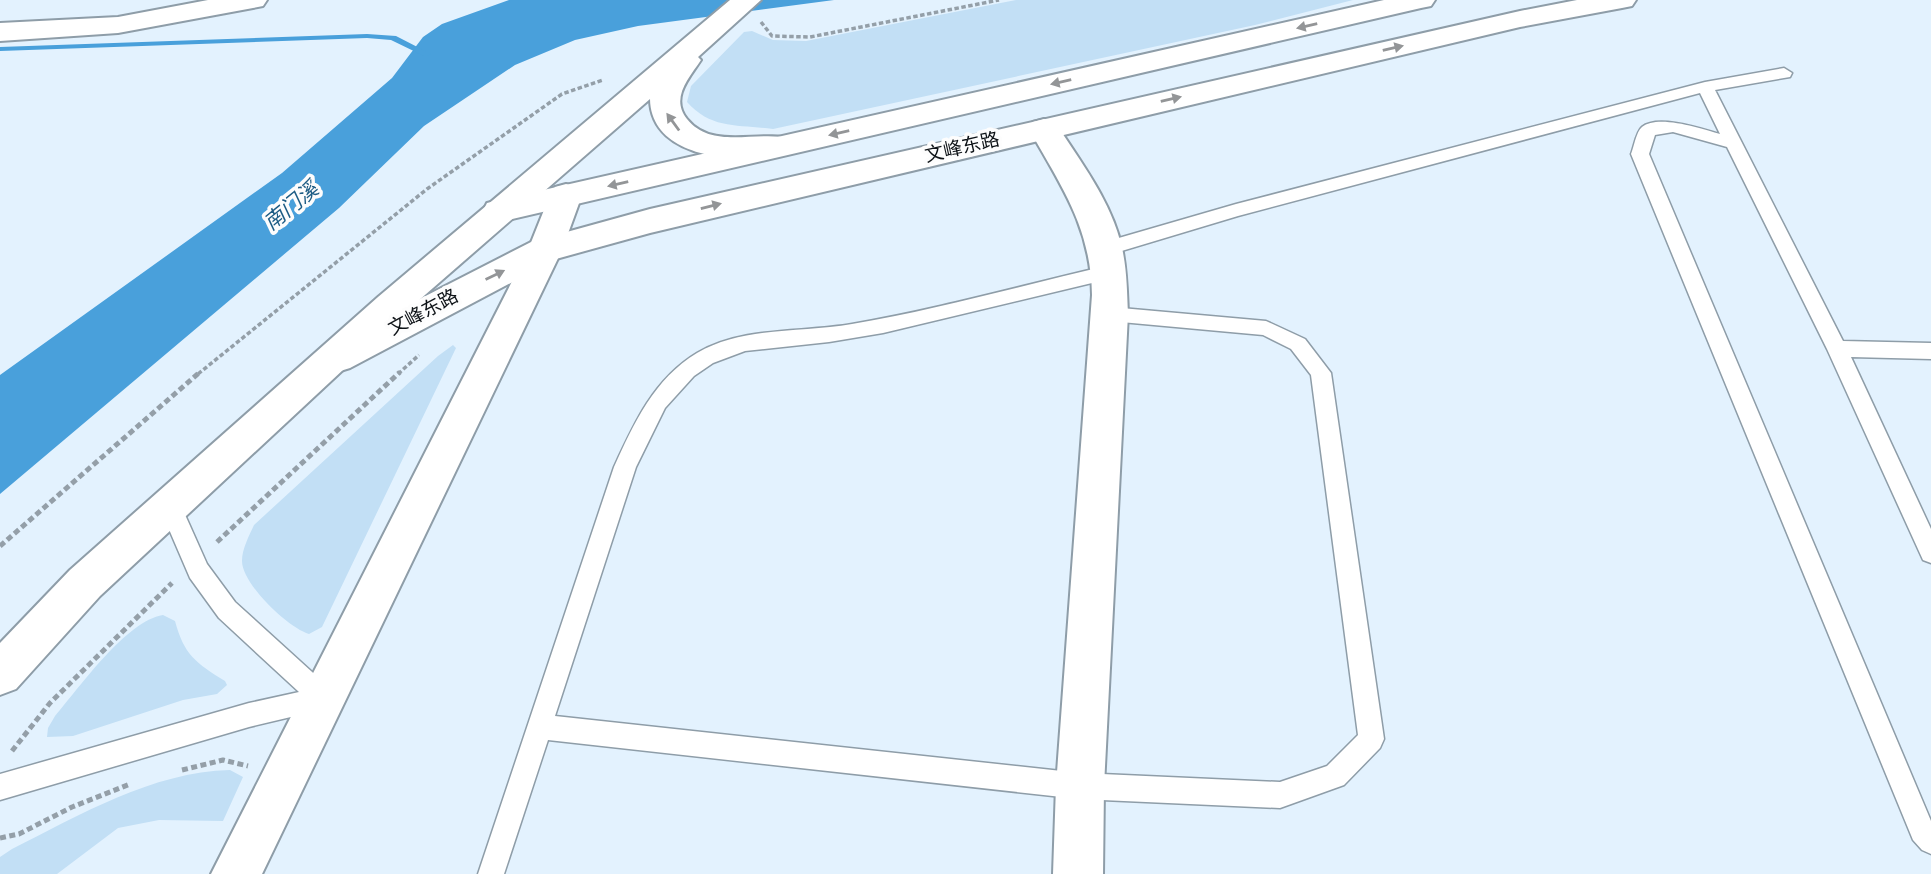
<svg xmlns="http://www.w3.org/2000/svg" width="1931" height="874" viewBox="0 0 1931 874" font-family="'Fira Sans','Noto Sans SC',sans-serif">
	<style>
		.green { fill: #c2dff5 }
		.water { fill: #49a0db }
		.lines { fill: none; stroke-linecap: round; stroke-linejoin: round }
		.stream { fill: #49a0db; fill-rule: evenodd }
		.service-casing { stroke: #8e9da8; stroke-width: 3 }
		.minor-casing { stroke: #8e9da8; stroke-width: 4 }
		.tertiary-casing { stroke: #8e9da8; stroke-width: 4 }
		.secondary-casing { stroke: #8e9da8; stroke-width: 4 }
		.path-far1 { stroke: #949fa8; stroke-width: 3.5; stroke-dasharray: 4.5 2.5; stroke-linecap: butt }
		.path { stroke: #949fa8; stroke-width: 5; stroke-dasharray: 6 3.5; stroke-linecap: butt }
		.service { fill: #fff; fill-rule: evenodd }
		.minor { fill: #fff; fill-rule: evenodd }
		.tertiary { fill: #fff; fill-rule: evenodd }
		.secondary { fill: #fff; fill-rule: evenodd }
		.oneway { fill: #939597 }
		.labels { text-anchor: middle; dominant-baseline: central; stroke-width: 7; stroke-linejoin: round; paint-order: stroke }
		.street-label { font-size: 19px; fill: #0e1317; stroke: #fdfdfd }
		.water-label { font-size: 21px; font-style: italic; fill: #1e5d85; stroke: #fdfdfd }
	</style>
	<rect width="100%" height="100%" fill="#e3f2fe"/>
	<path class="green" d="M1016 0H1353L1255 25 773 129C738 124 712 130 687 102L691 86 744 32 752 31 773 40 806 41Z
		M453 345 456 348 322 627 309 634C288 628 242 584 242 561 242 549 249 536 254 525L438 356Z
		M163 615 175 621C184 655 196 663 225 681L227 685 217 694 183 700 73 736 47 737 48 728 55 716C80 687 126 621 163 615Z
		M230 770 243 777 223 821 159 820 118 828 57 874H0V857L12 849C80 815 152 772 230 770Z"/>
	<path class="water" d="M509 0H834L638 26 575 40 515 65 424 126 339 208 0 494V375L282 173 392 78 423 37 442 24Z"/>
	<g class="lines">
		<path class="stream" d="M367 34 396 36 431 54 427 56H424L391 40 367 38 0 51V47Z"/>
		<defs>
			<path id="service" d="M1784 68 1792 73 1790 77 1715 90 1843 341 1931 343V359L1851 357 1931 529V563L1923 560 1827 349 1727 147 1673 132 1655 135 1649 154 1931 821V854L1922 850 1913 840 1631 154C1634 147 1636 132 1642 127 1658 114 1702 129 1720 134L1700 93 1238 216 1105 256 1098 254 1096 249 1098 244 1236 204 1705 82Z
				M1110 265 1117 267 1119 272 1117 277 883 333 829 342 745 351 713 363 694 376 665 408 636 467 555 716 1080 773 1280 782 1327 766 1358 735 1311 375 1291 349 1263 335 1110 321 1103 319 1100 314 1103 309 1110 307 1266 321 1305 339 1331 373 1384 739 1380 748 1344 785 1280 808 1080 799 548 740 504 874H478L614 467C634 423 654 379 697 353 743 326 801 333 852 324 939 309 1024 285 1110 265Z
				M170 497 178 499 207 564 235 602 333 691 336 699 333 707 249 727 0 800V774L249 703 299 692 219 618 190 578 159 506 162 499Z"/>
			<path id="minor" d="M1044 119 1055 122C1080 161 1112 202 1122 248 1127 270 1127 292 1128 314L1104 786 1103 874H1053L1056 786 1092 295C1091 227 1061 186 1029 129L1033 122Z
				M566 184 577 187 582 195 562 250 262 874H211L528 250 550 195 555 187Z"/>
			<path id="tertiary" d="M208 0H267L263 6 253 8 118 33 0 41V23L118 17Z
				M1384 0H1435L1431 6 1421 8 499 222 487 219 483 211 487 203 499 200Z
				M1577 0H1636L1632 6 1622 8 1520 27 650 233 556 259 350 368 337 372 324 368 319 358 324 348 533 241 545 238 650 209 1520 11Z"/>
			<path id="secondary" d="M730 0H761L698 57 701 60C689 78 670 98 687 119 713 151 758 129 792 139L797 146 792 153C748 165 651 162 650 99L402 315 100 596 16 689 0 695V643L70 570 378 297Z"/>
		</defs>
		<use href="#service" class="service-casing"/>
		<use href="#minor" class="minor-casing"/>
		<use href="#tertiary" class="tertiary-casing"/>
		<use href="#secondary" class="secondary-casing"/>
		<path class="path-far1" d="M761 22 772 36 810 37 999 0
			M198 374 427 189 562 94 603 80
			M398 374 419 355"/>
		<path class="path" d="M217 542 400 372
			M0 546 200 372
			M12 751 50 703 172 583
			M182 770 223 760 248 766
			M0 838 19 834 72 807 130 784"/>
		<use href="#service" class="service"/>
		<use href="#minor" class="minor"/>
		<use href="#tertiary" class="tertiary"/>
		<use href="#secondary" class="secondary"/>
	</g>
	<defs><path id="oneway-solid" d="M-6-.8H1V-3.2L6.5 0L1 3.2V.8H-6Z" transform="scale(1.75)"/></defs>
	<g class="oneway">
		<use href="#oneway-solid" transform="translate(1307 26) rotate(167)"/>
		<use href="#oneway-solid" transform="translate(1393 48) rotate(-13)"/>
		<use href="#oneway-solid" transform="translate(1061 82) rotate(167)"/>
		<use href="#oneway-solid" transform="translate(1171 99) rotate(-13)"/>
		<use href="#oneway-solid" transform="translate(673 122) rotate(-126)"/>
		<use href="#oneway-solid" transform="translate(839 133) rotate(167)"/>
		<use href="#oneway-solid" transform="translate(618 184) rotate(167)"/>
		<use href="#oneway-solid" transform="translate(711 206) rotate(-14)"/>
		<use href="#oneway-solid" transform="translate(495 275) rotate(-26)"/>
	</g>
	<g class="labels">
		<g class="street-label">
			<text transform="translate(962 147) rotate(-13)">文峰东路</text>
			<text transform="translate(423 312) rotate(-28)">文峰东路</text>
		</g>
		<g class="water-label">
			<text transform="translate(291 206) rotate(-39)">南门溪</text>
		</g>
	</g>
</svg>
